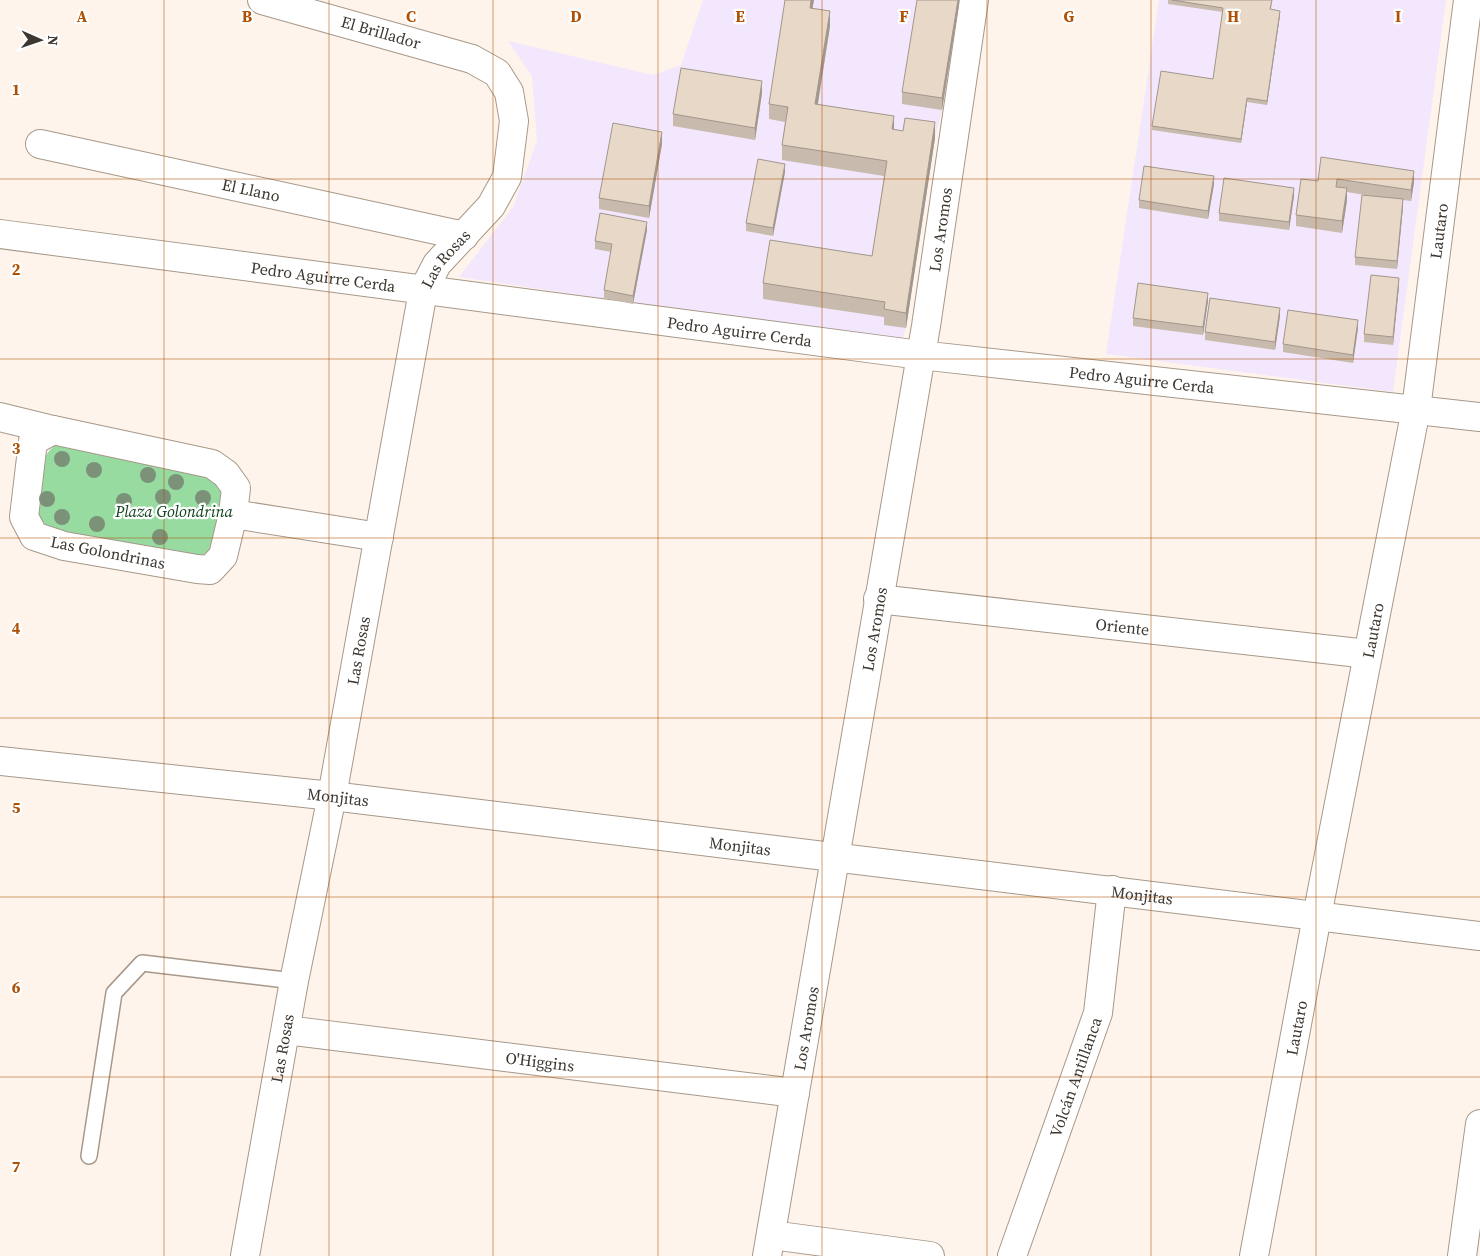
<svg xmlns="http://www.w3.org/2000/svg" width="1480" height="1256" viewBox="0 0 1480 1256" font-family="'Source Serif 4',serif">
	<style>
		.education { fill: #f2e7fc }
		.park { fill: #97dba1 }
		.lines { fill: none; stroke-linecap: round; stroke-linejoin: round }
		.lane-casing { stroke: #a79889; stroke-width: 18 }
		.street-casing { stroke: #a79889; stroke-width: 30 }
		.secondary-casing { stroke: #a79889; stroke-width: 30 }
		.lane { stroke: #fff; stroke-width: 15 }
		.street { stroke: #fff; stroke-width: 28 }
		.secondary { stroke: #fff; stroke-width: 28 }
		.tree { fill: #7b9279 }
		.wall { fill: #c8baac }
		.shaded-wall { fill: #a2978c }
		.building { fill: #e8d8c8; stroke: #a2978c }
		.grid { fill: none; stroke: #af5003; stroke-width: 1; stroke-opacity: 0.55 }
		.labels { text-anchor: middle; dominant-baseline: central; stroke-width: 4.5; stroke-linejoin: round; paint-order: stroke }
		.street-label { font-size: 16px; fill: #3d3730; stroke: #fff }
		.park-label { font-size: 16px; font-style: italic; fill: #0f411c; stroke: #fff }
		.grid-label { font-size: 16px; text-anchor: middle; font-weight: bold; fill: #af5003; stroke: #fff; stroke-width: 4.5; stroke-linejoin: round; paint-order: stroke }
	</style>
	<rect width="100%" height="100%" fill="#fef4eb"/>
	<path class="education" d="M703 0H960L942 110 935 138 906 328 901 343 459 277 513 207 537 141 532 76 508 41 653 75 681 65Z
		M1159 0H1446L1393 392 1106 354Z"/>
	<path class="park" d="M56 445H67L202 472 216 482 226 496C222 520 222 548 197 558L63 534C54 530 46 527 41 519 26 498 36 459 56 445Z"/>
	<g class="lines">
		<defs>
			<path id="lane" d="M89 1156 114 993 142 963 294 981"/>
			<g id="street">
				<path id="s1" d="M40 144 464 236"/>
				<path id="s2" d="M0 234 920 355 1480 417"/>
				<path d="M0 417 53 430"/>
				<path d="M53 430 212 464 226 474 236 488 233 514 223 556 210 570 197 569 64 546 34 536 24 517 33 441Z"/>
				<path d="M233 514 379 537"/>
				<path id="s3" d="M878 599 1368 654"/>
				<path id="s4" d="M286 1030 795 1093"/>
				<path d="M771 1235 930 1256"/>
				<path id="s5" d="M767 1256 926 326 974 0"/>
				<path id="s6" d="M1012 1256 1098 1013 1112 890"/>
				<path id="s7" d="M1254 1256 1317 916"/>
				<path d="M1462 1256 1480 1124"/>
			</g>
			<g id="secondary">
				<path id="s8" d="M0 761 332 796 1480 936"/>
				<path id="s9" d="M1317 916 1416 409 1468 0"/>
				<path id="s10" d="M245 1256 294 981 332 796 423 291 437 264 491 206 507 177 514 121 509 92 497 73 472 59 262 0"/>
			</g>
		</defs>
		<use href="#lane" class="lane-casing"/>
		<use href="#street" class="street-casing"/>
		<use href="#secondary" class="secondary-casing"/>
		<use href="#lane" class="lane"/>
		<use href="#street" class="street"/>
		<use href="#secondary" class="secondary"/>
	</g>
	<g class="tree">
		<circle cx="62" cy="459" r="8"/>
		<circle cx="94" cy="470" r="8"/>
		<circle cx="148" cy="475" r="8"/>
		<circle cx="176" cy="482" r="8"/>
		<circle cx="163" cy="497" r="8"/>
		<circle cx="203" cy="498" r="8"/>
		<circle cx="47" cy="499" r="8"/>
		<circle cx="124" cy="501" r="8"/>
		<circle cx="62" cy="517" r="8"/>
		<circle cx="97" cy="524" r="8"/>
		<circle cx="160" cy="537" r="8"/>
	</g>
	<path class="wall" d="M814 0 812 8 830 26 818 105 894 130 935 138 906 328 884 325V317L763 299V283L872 256 884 176 782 160V145L785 122 769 119V104Z
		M959 0 942 110 902 104V92Z
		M1168 0H1272L1271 9 1280 15 1267 105 1247 102 1241 143 1152 130V126L1213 79 1223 12 1168 4Z
		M762 93 755 140 673 126V114Z
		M662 144 649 218 599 209V198Z
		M1321 157 1414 182 1411 201 1403 200V207L1397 269 1355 265V257L1377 197 1347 192V200L1342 233 1296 226V215L1318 181Z
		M785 172 773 236 746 231V223Z
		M1214 184 1208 219 1139 208V200Z
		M1294 196 1289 230 1219 221V213Z
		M647 230 633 304 604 298V290L611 252 595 249V241Z
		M1399 286 1393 345 1364 342V334Z
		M1208 301 1203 335 1133 326V318Z
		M1280 316 1275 350 1205 340V332Z
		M1358 328 1353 363 1283 352V344Z"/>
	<path class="shaded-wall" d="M811 0H814L810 23V8Z
		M958 0H959V4L942 110V98Z
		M830 11V26L815 120V104Z
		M1280 11V15L1267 105V101Z
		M762 81V93L755 140V128Z
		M1247 98V102L1241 143V139Z
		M894 116V132L892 129Z
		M935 122V138L906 328V313Z
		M662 132V144L649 218V206Z
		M785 164V172L773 236V228Z
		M1414 171V182L1411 201V190Z
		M1214 176V184L1208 219V211Z
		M1294 188V196L1289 230V222Z
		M1347 188V200L1342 233V221Z
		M1403 199V207L1397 269V261Z
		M647 222V230L633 304V296Z
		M1399 278V286L1393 345V337Z
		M1208 293V301L1203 335V327Z
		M1280 308V316L1275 350V342Z
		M1358 320V328L1353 363V355Z"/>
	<path class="building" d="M785 0H811L810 8 830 11 815 104 894 116 892 129 903 131 905 118 935 122 906 313 884 309 885 302 763 283 770 240 872 256 887 161 782 145 788 107 769 104Z
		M917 0H958L942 98 902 92Z
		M1172 0H1272L1270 9 1280 11 1267 101 1247 98 1241 139 1152 126 1161 71 1213 79 1223 8Z
		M681 68 762 81 755 128 673 114Z
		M613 123 662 132 649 206 599 198Z
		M1321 157 1414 171 1411 190 1337 179 1336 187 1347 188 1342 221 1296 215 1301 179 1318 181Z
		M758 159 785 164 773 228 746 223Z
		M1144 166 1214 176 1208 211 1139 200Z
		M1224 178 1294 188 1289 222 1219 213Z
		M1362 195 1403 199 1397 261 1355 257Z
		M600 213 647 222 633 296 604 290 612 244 595 241Z
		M1371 275 1399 278 1393 337 1364 334Z
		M1138 283 1208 293 1203 327 1133 318Z
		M1210 298 1280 308 1275 342 1205 332Z
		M1288 310 1358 320 1353 355 1283 344Z"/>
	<path class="grid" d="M164 0V1256M329 0V1256M493 0V1256M658 0V1256M822 0V1256M987 0V1256M1151 0V1256M1316 0V1256M0 179H1480M0 359H1480M0 538H1480M0 718H1480M0 897H1480M0 1077H1480"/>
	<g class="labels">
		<g class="street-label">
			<text transform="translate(381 32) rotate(16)">El Brillador</text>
			<text stroke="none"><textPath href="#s1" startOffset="216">El Llano</textPath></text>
			<text stroke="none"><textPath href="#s5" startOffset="1041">Los Aromos</textPath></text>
			<text stroke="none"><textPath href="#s9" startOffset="696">Lautaro</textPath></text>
			<text stroke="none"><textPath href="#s10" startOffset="1021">Las Rosas</textPath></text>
			<text stroke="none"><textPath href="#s2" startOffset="326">Pedro Aguirre Cerda</textPath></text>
			<text stroke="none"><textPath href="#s2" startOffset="746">Pedro Aguirre Cerda</textPath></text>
			<text stroke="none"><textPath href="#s2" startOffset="1151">Pedro Aguirre Cerda</textPath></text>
			<text transform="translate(108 552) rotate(11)">Las Golondrinas</text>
			<text stroke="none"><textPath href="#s3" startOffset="246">Oriente</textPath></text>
			<text stroke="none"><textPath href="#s5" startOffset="636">Los Aromos</textPath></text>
			<text stroke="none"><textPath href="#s9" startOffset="291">Lautaro</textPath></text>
			<text stroke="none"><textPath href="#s10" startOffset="616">Las Rosas</textPath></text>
			<text stroke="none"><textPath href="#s8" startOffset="340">Monjitas</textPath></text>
			<text stroke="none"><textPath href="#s8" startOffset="745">Monjitas</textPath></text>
			<text stroke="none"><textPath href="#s8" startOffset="1150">Monjitas</textPath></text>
			<text stroke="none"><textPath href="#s5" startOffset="231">Los Aromos</textPath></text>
			<text stroke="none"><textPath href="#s7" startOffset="232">Lautaro</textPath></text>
			<text stroke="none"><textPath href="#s10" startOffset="211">Las Rosas</textPath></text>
			<text stroke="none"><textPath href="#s4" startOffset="256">O'Higgins</textPath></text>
			<text stroke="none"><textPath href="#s6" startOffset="190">Volcán Antillanca</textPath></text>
		</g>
		<g class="park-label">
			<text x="174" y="511">Plaza Golondrina</text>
		</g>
	</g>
	<g class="grid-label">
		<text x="82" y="22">A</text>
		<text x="247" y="22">B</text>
		<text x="411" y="22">C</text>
		<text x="576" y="22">D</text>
		<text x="740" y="22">E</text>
		<text x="904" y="22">F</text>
		<text x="1069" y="22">G</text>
		<text x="1233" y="22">H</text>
		<text x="1398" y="22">I</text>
		<text x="16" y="95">1</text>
		<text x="16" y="275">2</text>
		<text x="16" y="454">3</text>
		<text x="16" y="634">4</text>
		<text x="16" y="813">5</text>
		<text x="16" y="993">6</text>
		<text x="16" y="1172">7</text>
	</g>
	<g transform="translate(40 40) rotate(92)" stroke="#ffffff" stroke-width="4" paint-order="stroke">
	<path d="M0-4L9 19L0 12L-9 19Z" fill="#3d3730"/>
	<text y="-8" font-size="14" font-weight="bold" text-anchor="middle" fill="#3d3730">N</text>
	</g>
</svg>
